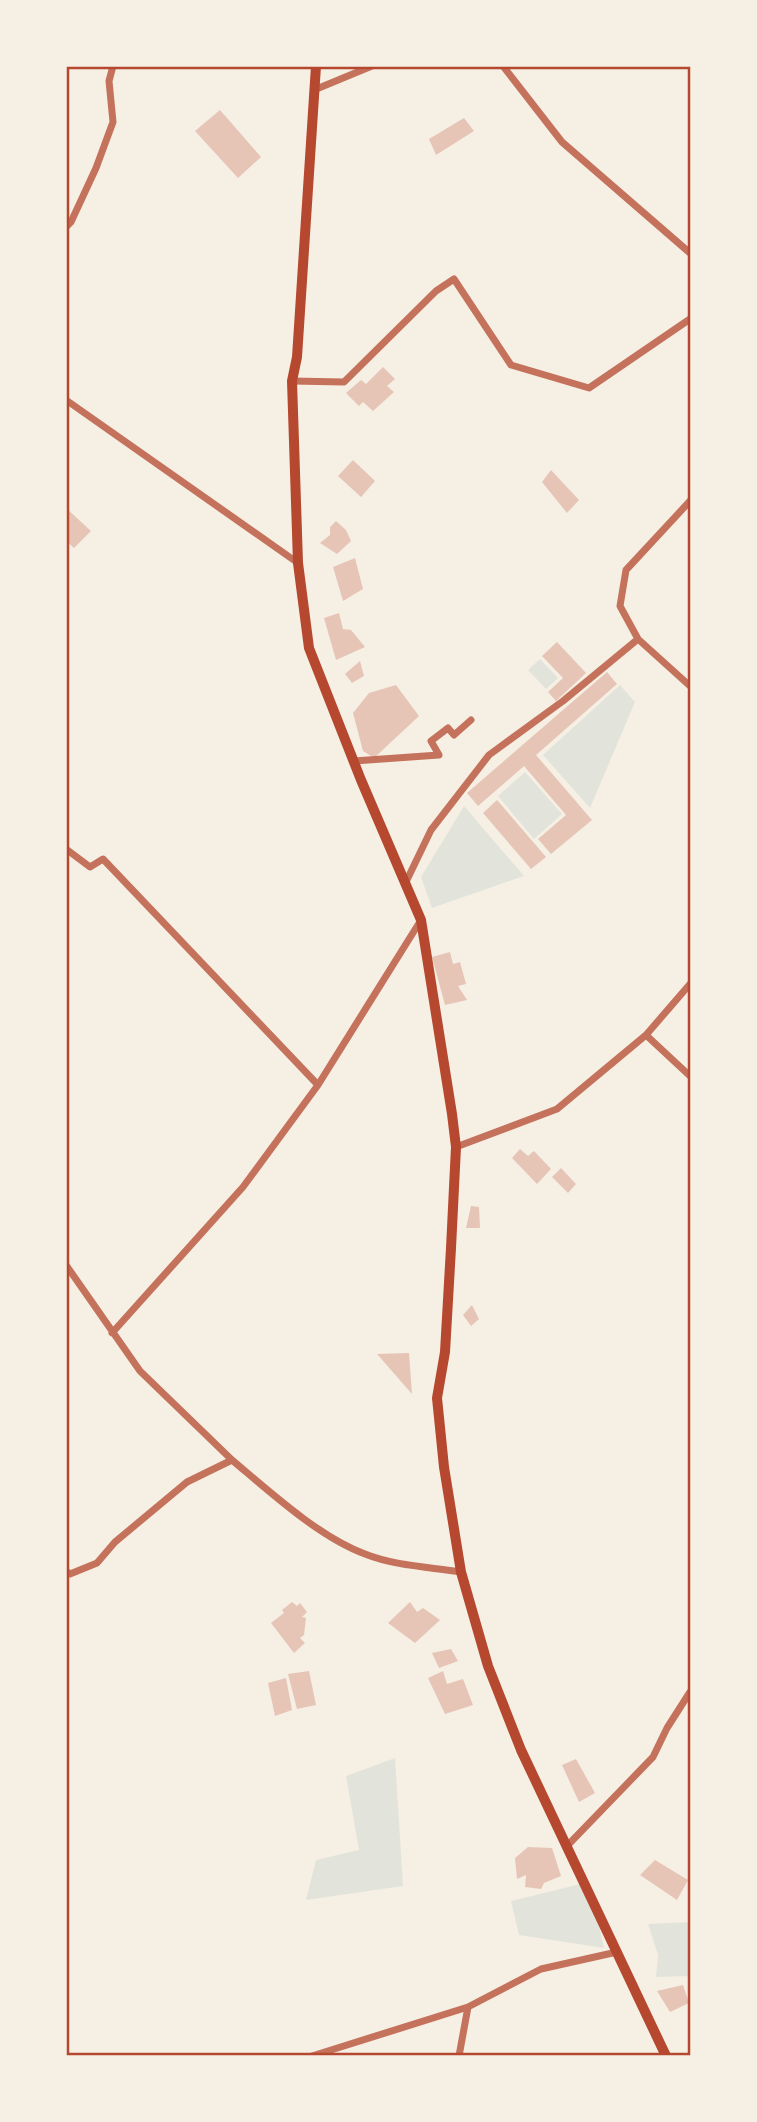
<svg xmlns="http://www.w3.org/2000/svg" width="757" height="2122" viewBox="0 0 757 2122" font-family="'Varela Round',sans-serif">
	<style>
		.green { fill: #e2e4dc }
		.building { fill: #e6c5b7 }
		.lines { fill: none; stroke-linecap: round; stroke-linejoin: round }
		.minor { stroke: #c5725c; stroke-width: 7 }
		.secondary { stroke: #b5482f; stroke-width: 10 }
		.neatline { fill: none; stroke: #b5482f; stroke-width: 2.5 }
	</style>
	<rect width="100%" height="100%" fill="#f6efe4"/>
	<path class="green" d="M540 659 558 678 546 689 528 670Z
		M620 685 635 702 590 808 543 755Z
		M525 772 562 814 534 839 498 796Z
		M464 806 524 876 432 908 421 877Z
		M395 1758 403 1886 306 1900 316 1860 359 1850 346 1776Z
		M589 1882 604 1948 519 1935 511 1901Z
		M690 1922V1976L656 1977 658 1955 648 1924Z"/>
	<path class="building" d="M220 110 261 157 238 178 195 131Z
		M464 118 474 131 436 155 429 139Z
		M383 367 395 379 387 386 394 392 373 411 363 402 359 406 346 393 361 380 366 384Z
		M353 460 375 481 361 497 338 476Z
		M551 470 579 500 567 513 542 482Z
		M66 508 91 531 74 548 66 541Z
		M336 521 346 530 351 541 337 554 320 543 330 535V527Z
		M355 558 363 589 343 601 333 567Z
		M339 613 343 629 351 630 365 647 336 660 324 618Z
		M557 642 586 673 556 701 548 692 563 678 542 656Z
		M360 661 364 676 352 683 345 674Z
		M607 672 617 684 536 755 592 820 551 854 538 839 566 815 524 766 478 806 467 793Z
		M396 685 419 716 374 758 363 751 353 713 369 693Z
		M497 800 546 857 531 869 483 813Z
		M450 952 453 964 460 962 466 984 458 986 467 1000 445 1005 432 957Z
		M520 1149 528 1156 534 1151 551 1169 537 1184 512 1158Z
		M561 1168 576 1184 568 1193 552 1177Z
		M471 1206 479 1207 480 1228H466Z
		M472 1305 479 1319 471 1326 463 1315Z
		M409 1353 412 1394 377 1354Z
		M292 1602 297 1606 300 1603 307 1612 302 1617 306 1618 304 1635 300 1638 305 1643 294 1653 271 1623 284 1613 282 1610Z
		M410 1602 417 1612 423 1608 440 1620 415 1643 388 1623Z
		M451 1649 458 1661 439 1668 432 1653Z
		M309 1671 316 1705 297 1709 288 1674Z
		M443 1671 447 1684 463 1679 473 1705 445 1714 428 1678Z
		M286 1678 292 1710 275 1716 268 1683Z
		M576 1759 595 1793 579 1802 562 1765Z
		M528 1847 552 1848 561 1876 544 1883 541 1889 525 1887 526 1875 517 1879 515 1858Z
		M655 1860 688 1880 677 1900 640 1875Z
		M683 1985 689 2003 670 2012 657 1991Z"/>
	<g class="lines">
		<path class="minor" d="M503 66 562 142 690 253
			M314 90 372 66
			M66 227 71 222 96 168 113 122 109 81 113 66
			M292 381 344 382 436 291 454 279 511 365 589 388 690 319
			M66 400 298 563
			M690 501 626 570 620 606 638 639 690 686
			M354 761 439 755 431 741 448 728 454 735 471 720
			M66 849 90 867 103 859 318 1085 421 920
			M405 884 431 830 489 755 563 701 638 639
			M646 1035 690 1076
			M456 1147 557 1109 646 1035 690 984
			M66 1265 140 1371 232 1460
			M112 1333 243 1187 318 1085
			M66 1571 70 1574 97 1563 115 1542 187 1482 232 1460C270 1492 319 1537 365 1554 395 1566 430 1567 461 1572
			M567 1846 653 1757 667 1728 690 1692
			M312 2056 468 2007 541 1969 617 1952
			M459 2056 468 2007"/>
		<path class="secondary" d="M316 66 297 357 292 381 298 563 309 648 361 780 421 920 452 1114 456 1147 451 1248 445 1352 437 1398 444 1467 461 1572 488 1666 521 1750 666 2056"/>
	</g>
	<rect width="757" height="2122" fill="none" stroke="#f6efe4" stroke-width="136"/>
	<rect x="68" y="68" width="621" height="1986" class="neatline"/>
</svg>
